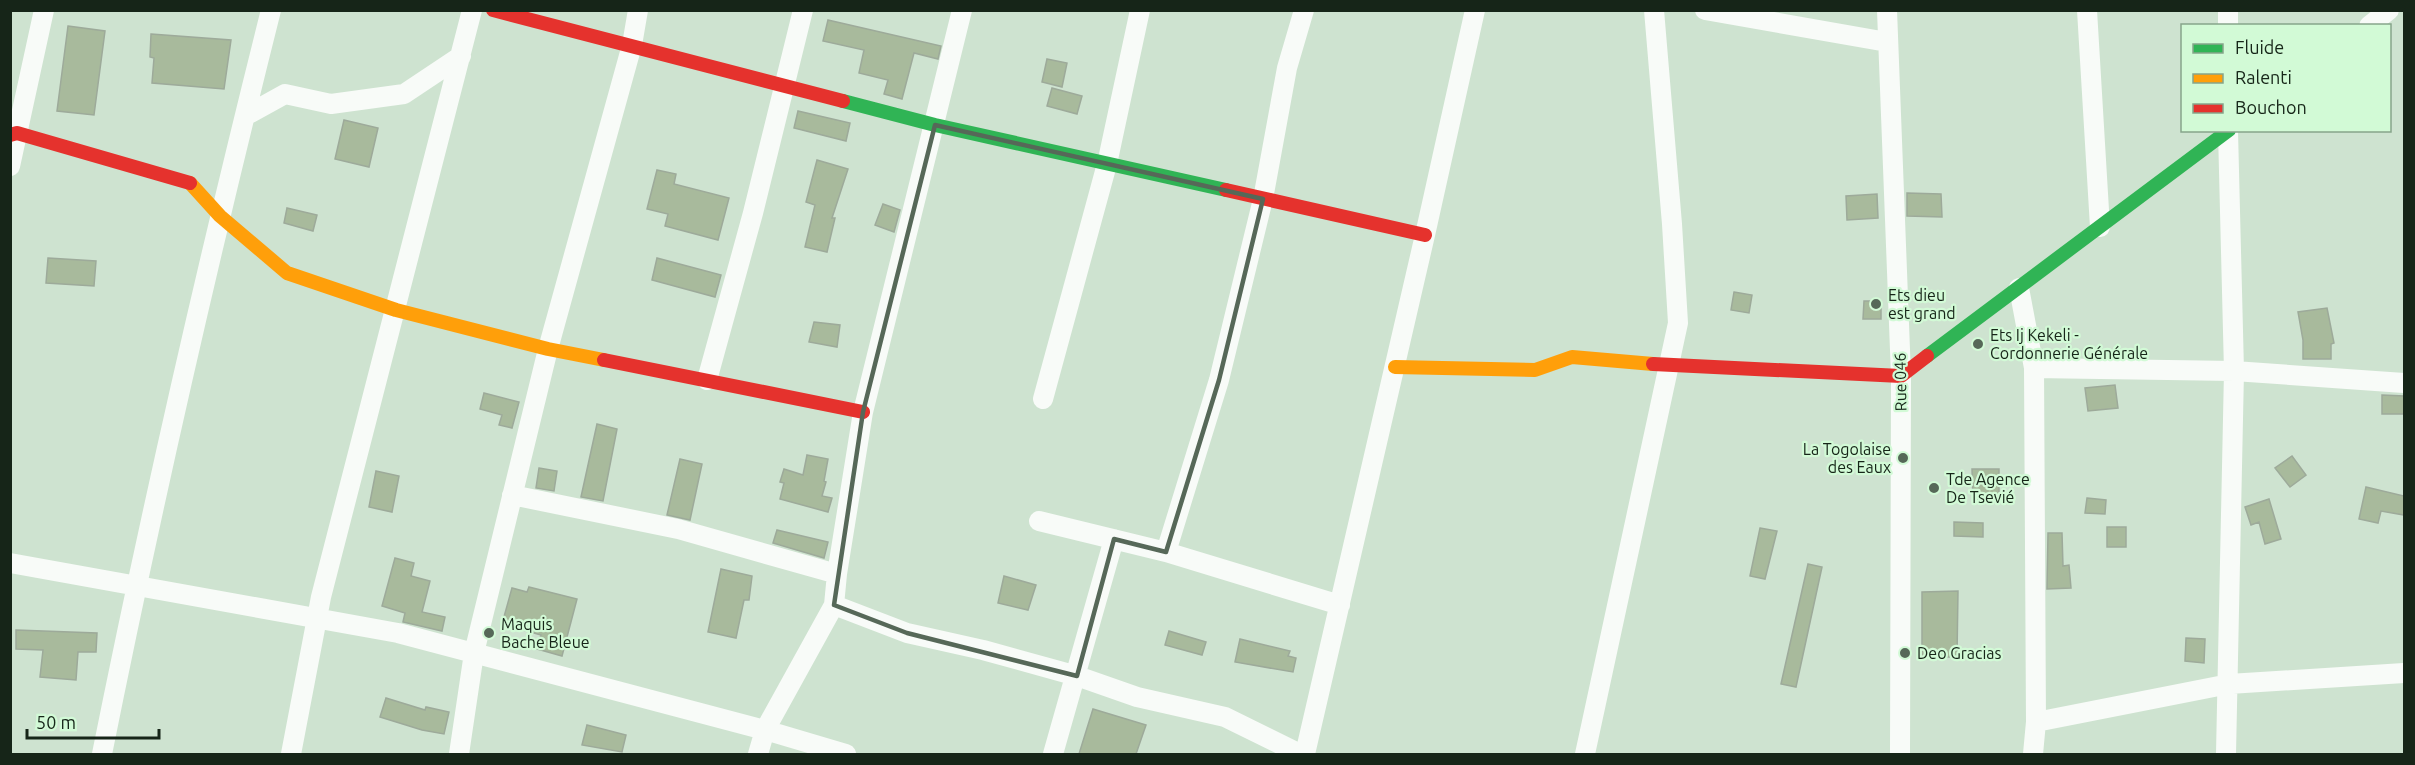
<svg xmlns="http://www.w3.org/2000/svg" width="2415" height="765" viewBox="0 0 2415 765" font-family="Ubuntu,sans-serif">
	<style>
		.building { fill: #a8ba9c; stroke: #9daa9a; stroke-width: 1.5 }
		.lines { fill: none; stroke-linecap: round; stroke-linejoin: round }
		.street { stroke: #f8fbf8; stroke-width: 20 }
		.fast { stroke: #30b455; stroke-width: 14 }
		.slow { stroke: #ff9f0a; stroke-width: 14 }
		.jam { stroke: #e5322d; stroke-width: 14 }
		.marked { fill: none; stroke: #566858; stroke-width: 4.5; stroke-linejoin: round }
		.poi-dot { fill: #566858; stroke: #d2fad6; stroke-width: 2 }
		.labels { text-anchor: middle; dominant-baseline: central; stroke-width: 4.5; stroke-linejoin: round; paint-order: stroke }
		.poi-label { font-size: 16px; fill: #162518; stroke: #d2fad6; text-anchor: start }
		.street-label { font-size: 16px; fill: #162518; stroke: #d2fad6 }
	</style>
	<rect width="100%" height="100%" fill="#cee3d0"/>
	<path class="building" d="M828 20 941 46 938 59 914 53 902 99 884 94 888 80 859 73 864 50 823 41Z
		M68 26 105 31 94 115 57 111Z
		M151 34 231 40 224 89 152 83 154 58 150 57Z
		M1047 59 1067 63 1062 87 1042 82Z
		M1052 88 1082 96 1077 114 1047 106Z
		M798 111 850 123 846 141 794 128Z
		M344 120 378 128 369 167 335 159Z
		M817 160 848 169 832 218H835L827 252 805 247 815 205 806 202Z
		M657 170 676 174 674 184 729 198 718 240 665 226 668 214 647 209Z
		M1907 193 1941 194 1942 217 1907 216Z
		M1877 194 1878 218 1847 220 1846 196Z
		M883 204 900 210 894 232 875 225Z
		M287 208 317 215 313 231 284 223Z
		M48 258 96 261 94 286 46 283Z
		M657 258 721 275 715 297 652 280Z
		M1734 292 1752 295 1749 313 1731 310Z
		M1864 301H1881V319H1863Z
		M2327 308 2334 343 2331 344V359H2303V340L2298 312Z
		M814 322 840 325 837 347 809 342Z
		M2115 385 2118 408 2088 411 2085 388Z
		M484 393 519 402 512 428 499 425 502 415 480 409Z
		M2382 395 2404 396V414H2382Z
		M597 424 617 429 603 501 581 497Z
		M807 455 828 459 824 481 826 482 822 496 832 498 828 512 780 499 784 483 780 482 784 469 803 475Z
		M2292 456 2306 475 2290 487 2275 468Z
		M680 459 702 464 690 520 667 515Z
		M539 468 557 471 554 491 536 488Z
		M1972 469H1999V500H1973Z
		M376 471 399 476 392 512 369 507Z
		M2366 487 2404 496V515L2381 511 2378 523 2359 519Z
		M2087 498 2106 500 2105 514 2085 513Z
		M2269 499 2281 539 2265 544 2259 522 2251 525 2245 507Z
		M1954 522 1983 523V537L1954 536Z
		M2107 527H2126V547H2107Z
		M1760 528 1777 531 1765 579 1750 576Z
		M777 530 828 542 824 558 773 543Z
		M2048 533H2062L2063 566 2069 565 2071 588 2047 589Z
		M395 558 414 563 411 576 430 581 422 612 445 617 442 631 403 622 405 613 382 606Z
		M1808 564 1822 567 1796 687 1781 684Z
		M721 569 752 576 749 600H744L736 638 708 632Z
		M1004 576 1036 585 1028 610 998 603Z
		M529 587 577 599 562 656 537 649 541 635 502 624 512 588 527 592Z
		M1958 591 1957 657H1922V592Z
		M16 630 97 633 96 652H78L76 680 40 677 43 650 16 649Z
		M1169 631 1206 642 1202 655 1165 645Z
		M2186 638 2205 639 2204 663 2185 661Z
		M1240 639 1290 651 1288 656 1296 658 1293 672 1235 662Z
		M386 698 425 710 426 707 449 712 444 734 422 730 380 717Z
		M1093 709 1146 725 1136 754H1079Z
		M587 725 626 735 622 752 582 745Z"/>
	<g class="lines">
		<path class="street" d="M1705 10 1887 42
			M1887 10 1901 376 1900 754
			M2087 10 2100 227
			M2228 10V26
			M2369 26 2389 10
			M245 116 285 94 331 104 404 94 461 56
			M10 166 44 10
			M2019 288 2034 368 2036 722 2033 754
			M2034 368 2234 371 2404 383
			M707 380 753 213 803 10
			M1043 399 1107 164 1140 10
			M512 495 678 529 837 574
			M1039 521 1166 552 1340 605
			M1166 552 1219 380 1263 199 1287 68 1304 10
			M10 563 398 633 765 730 846 754
			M834 605 907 633 983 650 1077 676 1137 697 1225 717 1300 754
			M2036 722 2229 684 2404 673
			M102 754C152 505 209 257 271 10
			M291 754 321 597 472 10
			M459 754 474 653 548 349 632 45 638 10
			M758 754 765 730 834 605 837 574 863 412 962 10
			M1053 754 1114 539
			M1305 754 1425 235 1475 10
			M1585 754 1678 323 1672 224 1654 10
			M2226 754 2234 371 2228 131"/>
		<path class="fast" d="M843 101 935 125 1226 190
			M1927 356 2229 130"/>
		<path class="slow" d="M190 183 220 216 287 273 396 310 548 349 604 360
			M1395 367 1535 370 1572 357 1653 364"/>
		<path class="jam" d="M493 10 843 101
			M10 135 17 133 190 183
			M1226 190 1425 235
			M604 360 863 412
			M1653 364 1901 376 1927 356"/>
	</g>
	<path class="marked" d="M935 125 1263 199 1219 380 1166 552 1114 539 1077 676 907 633 834 605 863 412Z"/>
	<g class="poi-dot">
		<circle cx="1876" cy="304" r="6"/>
		<circle cx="1978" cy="344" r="6"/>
		<circle cx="1903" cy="458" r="6"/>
		<circle cx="1934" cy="488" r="6"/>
		<circle cx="489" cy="633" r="6"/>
		<circle cx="1905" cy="653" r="6"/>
	</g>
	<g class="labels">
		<g class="poi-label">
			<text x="1888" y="295">Ets dieu<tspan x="1888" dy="18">est grand</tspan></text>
			<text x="1990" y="335">Ets Ij Kekeli -<tspan x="1990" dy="18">Cordonnerie Générale</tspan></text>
			<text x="1891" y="449" text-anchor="end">La Togolaise<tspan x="1891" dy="18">des Eaux</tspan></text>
			<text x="1946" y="479">Tde Agence<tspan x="1946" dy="18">De Tsevié</tspan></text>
			<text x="501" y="624">Maquis<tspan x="501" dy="18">Bache Bleue</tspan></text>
			<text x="1917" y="653">Deo Gracias</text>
		</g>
		<g class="street-label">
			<text transform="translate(1900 382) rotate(-91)">Rue 046</text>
		</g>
	</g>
	<rect width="2415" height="765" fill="none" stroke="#162518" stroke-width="24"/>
	<rect x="2181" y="24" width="210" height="108" fill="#d2fad6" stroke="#87a58a" stroke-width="1.5"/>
	<rect x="2193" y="44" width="30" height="9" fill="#30b455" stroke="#87a58a" stroke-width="1.5"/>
	<text x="2235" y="54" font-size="18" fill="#162518">Fluide</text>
	<rect x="2193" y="74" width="30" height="9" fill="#ff9f0a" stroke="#87a58a" stroke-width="1.5"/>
	<text x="2235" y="84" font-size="18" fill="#162518">Ralenti</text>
	<rect x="2193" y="104" width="30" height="9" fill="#e5322d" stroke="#87a58a" stroke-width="1.5"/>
	<text x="2235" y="114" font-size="18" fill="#162518">Bouchon</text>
	<path d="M27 729v9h132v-9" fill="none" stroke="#162518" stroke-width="3"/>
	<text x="36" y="729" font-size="18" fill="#162518" stroke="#d2fad6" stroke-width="4.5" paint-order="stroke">50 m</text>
</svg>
